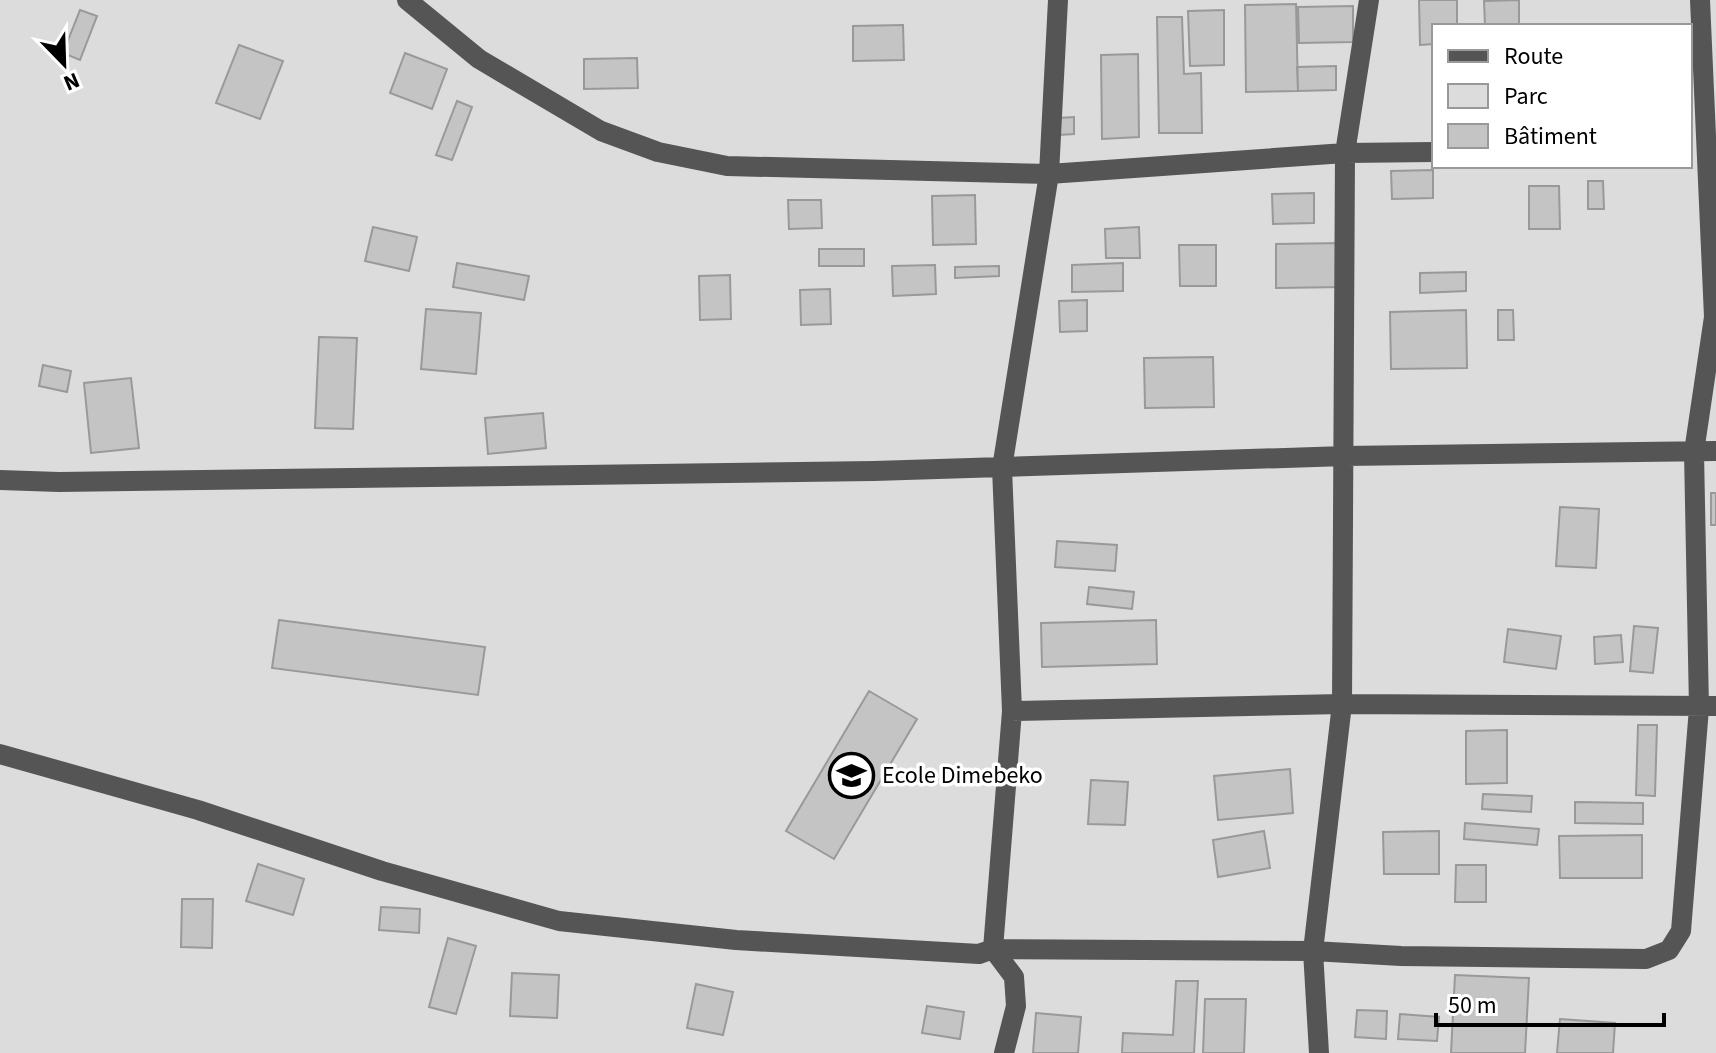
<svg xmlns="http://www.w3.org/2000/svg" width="1716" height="1053" viewBox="0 0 1716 1053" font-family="'Source Sans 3',sans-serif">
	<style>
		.green { fill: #dcdcdc; fill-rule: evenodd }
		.building { fill: #c4c4c4; stroke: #999; stroke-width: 2 }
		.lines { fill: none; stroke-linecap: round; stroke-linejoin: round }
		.minor { stroke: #555; stroke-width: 20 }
		.labels { text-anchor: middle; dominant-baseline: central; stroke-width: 7; stroke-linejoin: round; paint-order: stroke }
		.poi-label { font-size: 24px; fill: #000; stroke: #fff; text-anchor: start }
	</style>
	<rect width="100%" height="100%" fill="#fff"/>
	<path class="green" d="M0 0H1716V1053H0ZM1434 26H1690V166H1434Z"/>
	<path class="building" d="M1419 0H1457V26H1434V44L1420 45Z
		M1519 0V26H1485L1484 1Z
		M1296 4 1298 91 1246 92 1245 5Z
		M1353 6V42L1299 43 1298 7Z
		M80 10 97 16 80 60 63 53Z
		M1224 10V65L1190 66 1188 11Z
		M1157 17H1182L1184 74 1201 73 1202 133H1159Z
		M903 25 904 60 853 61V26Z
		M239 45 283 61 260 119 216 103Z
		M405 53 447 69 432 109 390 93Z
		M1138 54 1139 137 1102 139 1101 55Z
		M637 58 638 88 584 89V59Z
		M1336 66V90L1298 91 1297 67Z
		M457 101 472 107 452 160 436 155Z
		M1074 117V134L1059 135 1058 118Z
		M1433 170V198L1392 199 1391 171Z
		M1588 181H1603L1604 209H1588Z
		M1529 186H1559L1560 229H1529Z
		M1314 193V223L1273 224 1272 194Z
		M975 195 976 244 933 245 932 196Z
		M788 200H821L822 228 789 229Z
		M373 227 417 237 409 271 365 261Z
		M1139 227 1140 258H1106L1105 229Z
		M1343 243 1344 287 1276 288V244Z
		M1179 245H1216V286H1180Z
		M819 249H864V266H819Z
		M457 263 529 276 524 300 453 287Z
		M1123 263V291L1072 292V265Z
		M935 265 936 294 893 296 892 266Z
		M999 266V276L955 278V267Z
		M1466 272V291L1420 293V273Z
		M730 275 731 319 700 320 699 276Z
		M830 289 831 324 801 325 800 290Z
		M1087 300V331L1060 332 1059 301Z
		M426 309 481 313 476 374 421 369Z
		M1466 310 1467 368 1391 369 1390 312Z
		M1498 310H1513L1514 340H1498Z
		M319 337 357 338 353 429 315 428Z
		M1213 357 1214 407 1145 408 1144 358Z
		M43 365 71 371 67 392 39 386Z
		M131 378 139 448 91 453 84 383Z
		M543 413 546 448 488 454 485 418Z
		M1711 493H1716V525H1711Z
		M1560 507 1599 509 1596 568 1556 566Z
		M1057 541 1117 545 1115 571 1055 567Z
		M1089 587 1134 592 1132 609 1087 604Z
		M279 620 485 647 478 695 272 668Z
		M1156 620 1157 664 1042 667 1041 623Z
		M1634 626 1658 628 1653 673 1630 671Z
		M1508 629 1561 636 1556 669 1504 662Z
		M1621 635 1623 662 1595 664 1594 637Z
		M869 691 917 719 834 859 786 831Z
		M1638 725H1657L1655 796 1636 795Z
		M1507 730V783L1466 784V731Z
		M1290 769 1293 813 1218 820 1214 776Z
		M1091 780 1128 782 1125 825 1088 824Z
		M1483 794 1532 796 1531 812 1482 809Z
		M1575 802 1643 803V824L1575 823Z
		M1465 823 1539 829 1537 845 1464 839Z
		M1264 831 1270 868 1218 877 1213 840Z
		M1439 831V874H1384L1383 832Z
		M1642 835V878H1560L1559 836Z
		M258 864 304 879 293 915 246 901Z
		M1456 865H1486V902H1455Z
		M182 899H213L212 948 181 947Z
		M381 907 420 909 419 933 379 930Z
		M448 938 476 946 456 1014 429 1007Z
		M512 973 559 975 557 1018 510 1016Z
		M1455 975 1529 978 1525 1053H1451Z
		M1176 981H1198L1194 1053H1122L1123 1033 1173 1035Z
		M696 984 733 992 723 1035 687 1028Z
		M1205 999H1246L1244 1053H1203Z
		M927 1006 964 1012 960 1039 922 1033Z
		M1357 1010 1387 1011 1386 1039 1355 1037Z
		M1036 1013 1081 1017 1078 1053H1033Z
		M1400 1014 1439 1017 1437 1041 1398 1039Z
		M1560 1019 1615 1023 1613 1053H1557Z"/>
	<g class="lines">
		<path class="minor" d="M407 0 479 59 601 131 658 152 727 166 1049 174 1345 153 1434 152
			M0 480 59 482 874 471 1345 456 1716 451
			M1012 711 1342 704 1716 706
			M0 754 198 810 382 871 559 921 736 940 979 954 993 949 1313 951 1401 956 1646 959 1669 950 1681 931 1699 708 1694 452 1714 317 1700 0
			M1004 1053 1016 1006 1014 977 993 949 1012 711 1002 468 1049 174 1058 0
			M1319 1053 1313 951 1342 704 1345 153 1369 0"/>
	</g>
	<defs>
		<symbol id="school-ring" viewBox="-11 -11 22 22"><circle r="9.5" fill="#fff" stroke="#000" stroke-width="1.5"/><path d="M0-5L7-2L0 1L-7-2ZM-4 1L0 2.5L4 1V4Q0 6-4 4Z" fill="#000"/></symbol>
	</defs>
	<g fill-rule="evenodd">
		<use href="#school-ring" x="826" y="750" width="51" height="51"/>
	</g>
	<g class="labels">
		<g class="poi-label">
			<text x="882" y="775">Ecole Dimebeko</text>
		</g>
	</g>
	<rect x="1432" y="24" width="260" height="144" fill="#ffffff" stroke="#999999" stroke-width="2"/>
	<rect x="1448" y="50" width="40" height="12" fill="#555555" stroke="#999999" stroke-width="2"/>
	<text x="1504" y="64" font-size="24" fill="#000000">Route</text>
	<rect x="1448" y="84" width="40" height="24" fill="#dcdcdc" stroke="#999999" stroke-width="2"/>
	<text x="1504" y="104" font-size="24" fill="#000000">Parc</text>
	<rect x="1448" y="124" width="40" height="24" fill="#c4c4c4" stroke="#999999" stroke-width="2"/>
	<text x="1504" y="144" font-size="24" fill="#000000">Bâtiment</text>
	<g transform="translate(64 64) rotate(157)" stroke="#ffffff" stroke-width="6" paint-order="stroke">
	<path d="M0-6L14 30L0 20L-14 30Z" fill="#000000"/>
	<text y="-12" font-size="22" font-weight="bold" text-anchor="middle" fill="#000000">N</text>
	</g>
	<path d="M1436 1013v12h228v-12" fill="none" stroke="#000000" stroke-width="4"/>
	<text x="1448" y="1013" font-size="24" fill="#000000" stroke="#ffffff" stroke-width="6" paint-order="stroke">50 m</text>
</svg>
